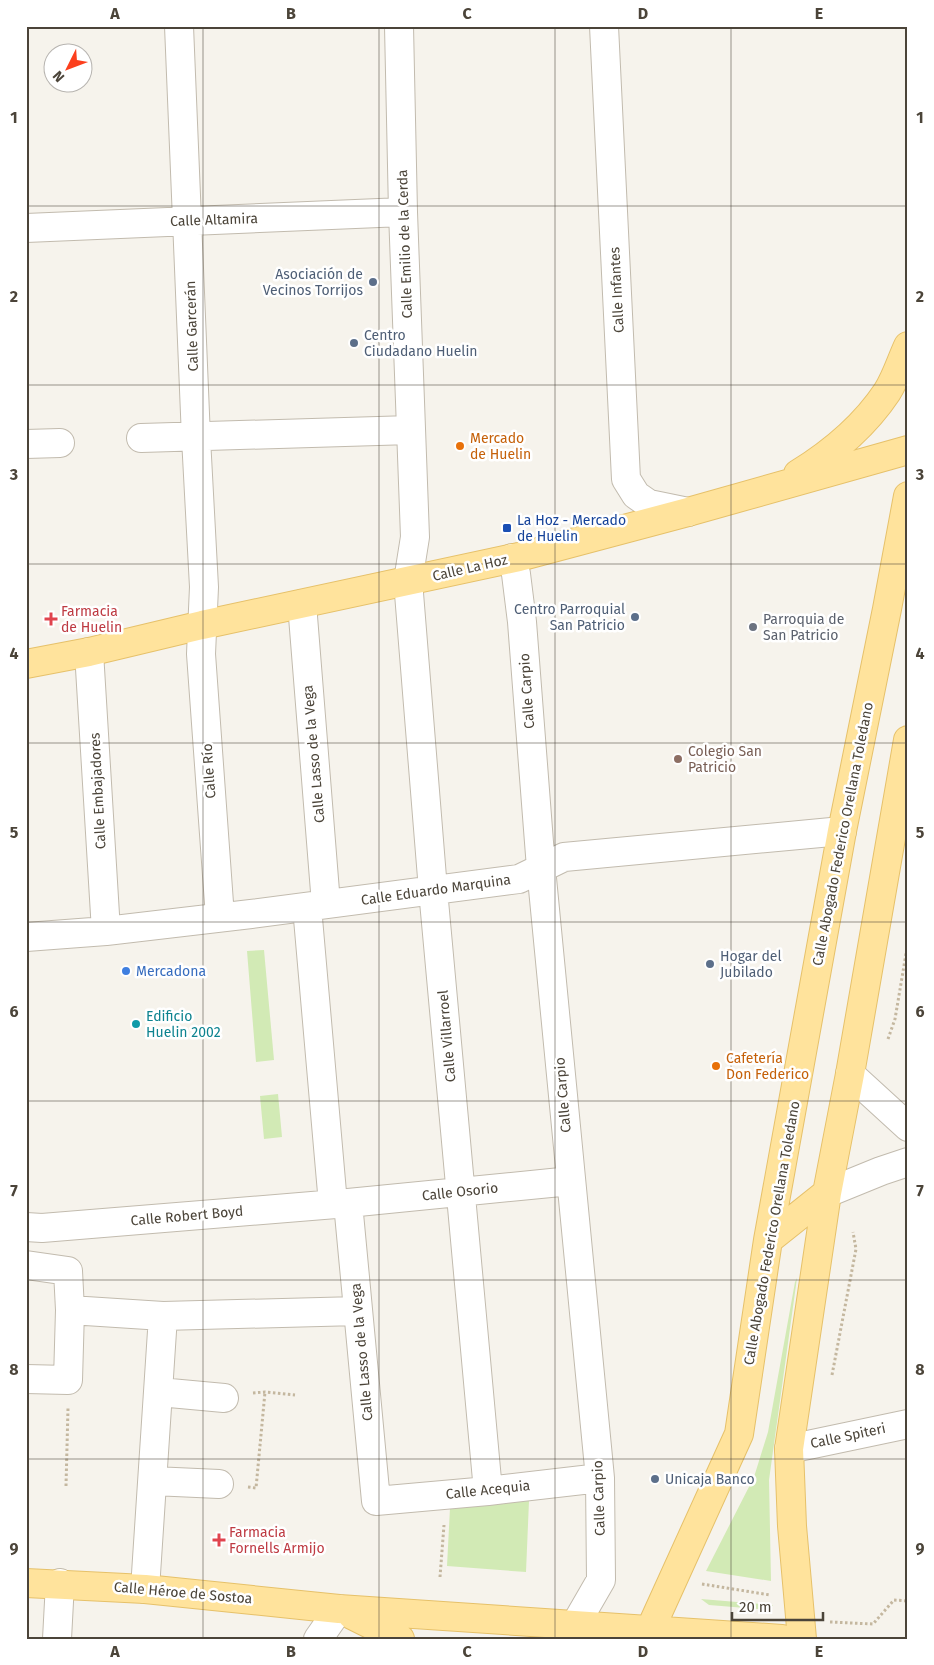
<svg xmlns="http://www.w3.org/2000/svg" width="934" height="1665" viewBox="0 0 934 1665" font-family="'Fira Sans',sans-serif">
	<style>
		.green { fill: #d2eab5 }
		.lines { fill: none; stroke-linecap: round; stroke-linejoin: round }
		.minor-casing { stroke: #c2bbae; stroke-width: 30 }
		.major-casing { stroke: #e6c16a; stroke-width: 30 }
		.path { stroke: #c4b79f; stroke-width: 3; stroke-dasharray: 2.5 2.5; stroke-linecap: butt }
		.minor { stroke: #fff; stroke-width: 28 }
		.major { stroke: #ffe39c; stroke-width: 28 }
		.grid { fill: none; stroke: #4b4439; stroke-width: 1; stroke-opacity: 0.55 }
		.service-dot { fill: #5c6f8a; stroke: #fff; stroke-width: 2 }
		.food-dot { fill: #e8710a; stroke: #fff; stroke-width: 2 }
		.transit-dot { fill: #1a4fb4; stroke: #fff; stroke-width: 2 }
		.health-dot { fill: #e0444e; stroke: #fff; stroke-width: 2 }
		.worship-dot { fill: #6b7280; stroke: #fff; stroke-width: 2 }
		.education-dot { fill: #8d6e63; stroke: #fff; stroke-width: 2 }
		.shop-dot { fill: #3f7fe0; stroke: #fff; stroke-width: 2 }
		.culture-dot { fill: #0f9aa8; stroke: #fff; stroke-width: 2 }
		.labels { text-anchor: middle; dominant-baseline: central; stroke-width: 5; stroke-linejoin: round; paint-order: stroke }
		.street-label { font-size: 14px; fill: #4b4439; stroke: #fff }
		.service-label { font-size: 14px; fill: #4e5e75; stroke: #fff; text-anchor: start }
		.food-label { font-size: 14px; fill: #c56008; stroke: #fff; text-anchor: start }
		.transit-label { font-size: 14px; fill: #164399; stroke: #fff; text-anchor: start }
		.health-label { font-size: 14px; fill: #be3a42; stroke: #fff; text-anchor: start }
		.worship-label { font-size: 14px; fill: #5b616d; stroke: #fff; text-anchor: start }
		.education-label { font-size: 14px; fill: #785e54; stroke: #fff; text-anchor: start }
		.shop-label { font-size: 14px; fill: #366cbe; stroke: #fff; text-anchor: start }
		.culture-label { font-size: 14px; fill: #0d838f; stroke: #fff; text-anchor: start }
		.neatline { fill: none; stroke: #4b4439; stroke-width: 2 }
		.grid-label { font-size: 16px; text-anchor: middle; font-weight: bold; fill: #4b4439 }
	</style>
	<rect width="100%" height="100%" fill="#f6f3ec"/>
	<path class="green" d="M264 950 274 1060 256 1062 247 951Z
		M278 1094 282 1137 264 1139 260 1096Z
		M797 1278 769 1480 771 1581 706 1571 754 1477 768 1432 795 1282Z
		M529 1501 526 1572 447 1566 450 1508Z
		M701 1599 773 1605 769 1610 709 1605Z"/>
	<g class="lines">
		<defs>
			<path id="minor" d="M179 26 196 438 204 587 201 654 220 917
				M399 26 403 212 415 537 408 581 433 890 488 1491
				M604 26 626 479 636 495 649 504 688 512
				M26 228 403 212
				M141 438 411 430
				M26 444 60 443
				M512 558 516 574 522 622 541 868 600 1478 601 1580 575 1625
				M302 604 326 904
				M89 652 106 931
				M307 907 333 1204
				M26 937 106 931 251 914 519 879 564 857 842 831
				M850 1074 908 1127
				M827 1193 881 1171 908 1162
				M348 1203 376 1501 488 1491 600 1478
				M26 1227 42 1228 348 1203 571 1181
				M26 1265 68 1271 70 1310
				M163 1316 358 1311
				M26 1379 68 1380 70 1310 163 1316 145 1589
				M159 1392 224 1398
				M789 1449 908 1424
				M153 1481 219 1484
				M57 1639 60 1583
				M318 1639 339 1609"/>
			<path id="major" d="M798 474C832 453 865 425 887 392 896 378 901 361 908 346
				M26 664 89 652 202 625 519 557 688 512 908 450
				M768 1240 827 1193
				M26 1583 145 1589 339 1609 782 1639
				M352 1615 400 1639
				M649 1639 650 1630 739 1434 768 1240 842 831 887 609 908 496
				M802 1639 792 1526 789 1449 827 1193 850 1074 908 740"/>
		</defs>
		<use href="#minor" class="minor-casing"/>
		<use href="#major" class="major-casing"/>
		<path class="path" d="M888 1039 895 1019 908 942
			M832 1375 856 1249 853 1232
			M253 1393 265 1392 295 1395
			M66 1486 68 1408
			M248 1487 256 1488 265 1392
			M440 1577 444 1525
			M702 1584 770 1595
			M830 1622 873 1624 894 1600 908 1601"/>
		<use href="#minor" class="minor"/>
		<use href="#major" class="major"/>
	</g>
	<path class="grid" d="M203 26V1639M379 26V1639M555 26V1639M731 26V1639M26 206H908M26 385H908M26 564H908M26 743H908M26 922H908M26 1101H908M26 1280H908M26 1459H908"/>
	<g class="service-dot">
		<circle cx="373" cy="282" r="5"/>
		<circle cx="354" cy="343" r="5"/>
		<circle cx="635" cy="617" r="5"/>
		<circle cx="710" cy="964" r="5"/>
		<circle cx="655" cy="1479" r="5"/>
	</g>
	<g class="food-dot">
		<circle cx="460" cy="446" r="5"/>
		<circle cx="716" cy="1066" r="5"/>
	</g>
	<rect class="transit-dot" x="502" y="523" width="10" height="10" rx="2.5"/>
	<g class="health-dot">
		<path d="M48.5 611.5h5v5h5v5h-5v5h-5v-5h-5v-5h5z"/>
		<path d="M216.5 1532.5h5v5h5v5h-5v5h-5v-5h-5v-5h5z"/>
	</g>
	<circle class="worship-dot" cx="753" cy="627" r="5"/>
	<circle class="education-dot" cx="678" cy="759" r="5"/>
	<circle class="shop-dot" cx="126" cy="971" r="5"/>
	<circle class="culture-dot" cx="136" cy="1024" r="5"/>
	<g class="labels">
		<g class="street-label">
			<text transform="translate(214 220) rotate(-2)">Calle Altamira</text>
			<text transform="translate(405 244) rotate(-92)">Calle Emilio de la Cerda</text>
			<text transform="translate(617 290) rotate(-93)">Calle Infantes</text>
			<text transform="translate(192 326) rotate(-92)">Calle Garcerán</text>
			<text transform="translate(470 568) rotate(-13)">Calle La Hoz</text>
			<text transform="translate(527 691) rotate(-94)">Calle Carpio</text>
			<text transform="translate(314 754) rotate(-95)">Calle Lasso de la Vega</text>
			<text transform="translate(209 771) rotate(-94)">Calle Río</text>
			<text transform="translate(98 791) rotate(-93)">Calle Embajadores</text>
			<text transform="translate(843 834) rotate(-79)">Calle Abogado Federico Orellana Toledano</text>
			<text transform="translate(436 890) rotate(-8)">Calle Eduardo Marquina</text>
			<text transform="translate(447 1036) rotate(-95)">Calle Villarroel</text>
			<text transform="translate(563 1095) rotate(-95)">Calle Carpio</text>
			<text transform="translate(460 1192) rotate(-6)">Calle Osorio</text>
			<text transform="translate(187 1216) rotate(-5)">Calle Robert Boyd</text>
			<text transform="translate(772 1233) rotate(-80)">Calle Abogado Federico Orellana Toledano</text>
			<text transform="translate(362 1352) rotate(-95)">Calle Lasso de la Vega</text>
			<text transform="translate(848 1436) rotate(-12)">Calle Spiteri</text>
			<text transform="translate(488 1490) rotate(-6)">Calle Acequia</text>
			<text transform="translate(599 1498) rotate(-92)">Calle Carpio</text>
			<text transform="translate(183 1593) rotate(5)">Calle Héroe de Sostoa</text>
		</g>
		<g class="service-label">
			<text x="363" y="274" text-anchor="end">Asociación de<tspan x="363" dy="16">Vecinos Torrijos</tspan></text>
			<text x="364" y="335">Centro<tspan x="364" dy="16">Ciudadano Huelin</tspan></text>
			<text x="625" y="609" text-anchor="end">Centro Parroquial<tspan x="625" dy="16">San Patricio</tspan></text>
			<text x="720" y="956">Hogar del<tspan x="720" dy="16">Jubilado</tspan></text>
			<text x="665" y="1479">Unicaja Banco</text>
		</g>
		<g class="food-label">
			<text x="470" y="438">Mercado<tspan x="470" dy="16">de Huelin</tspan></text>
			<text x="726" y="1058">Cafetería<tspan x="726" dy="16">Don Federico</tspan></text>
		</g>
		<g class="transit-label">
			<text x="517" y="520">La Hoz - Mercado<tspan x="517" dy="16">de Huelin</tspan></text>
		</g>
		<g class="health-label">
			<text x="61" y="611">Farmacia<tspan x="61" dy="16">de Huelin</tspan></text>
			<text x="229" y="1532">Farmacia<tspan x="229" dy="16">Fornells Armijo</tspan></text>
		</g>
		<g class="worship-label">
			<text x="763" y="619">Parroquia de<tspan x="763" dy="16">San Patricio</tspan></text>
		</g>
		<g class="education-label">
			<text x="688" y="751">Colegio San<tspan x="688" dy="16">Patricio</tspan></text>
		</g>
		<g class="shop-label">
			<text x="136" y="971">Mercadona</text>
		</g>
		<g class="culture-label">
			<text x="146" y="1016">Edificio<tspan x="146" dy="16">Huelin 2002</tspan></text>
		</g>
	</g>
	<rect width="934" height="1665" fill="none" stroke="#ffffff" stroke-width="55"/>
	<g transform="translate(68 68) rotate(228)"><circle r="24" fill="#ffffff" stroke="#b7b4b0"/>
	<path d="M0-4L9 19L0 12L-9 19Z" fill="#fc3f1d"/>
	<text y="-8" font-size="14" font-weight="bold" text-anchor="middle" fill="#4b4439">N</text>
	</g>
	<path d="M732 1612v8h91v-8" fill="none" stroke="#4b4439" stroke-width="2.5"/>
	<text x="739" y="1612" font-size="15" fill="#4b4439" stroke="#ffffff" stroke-width="4" paint-order="stroke">20 m</text>
	<rect x="28" y="28" width="878" height="1610" class="neatline"/>
	<g class="grid-label">
		<text x="115" y="19">A</text>
		<text x="291" y="19">B</text>
		<text x="467" y="19">C</text>
		<text x="643" y="19">D</text>
		<text x="819" y="19">E</text>
		<text x="14" y="123">1</text>
		<text x="920" y="123">1</text>
		<text x="14" y="302">2</text>
		<text x="920" y="302">2</text>
		<text x="14" y="480">3</text>
		<text x="920" y="480">3</text>
		<text x="14" y="659">4</text>
		<text x="920" y="659">4</text>
		<text x="14" y="838">5</text>
		<text x="920" y="838">5</text>
		<text x="14" y="1017">6</text>
		<text x="920" y="1017">6</text>
		<text x="14" y="1196">7</text>
		<text x="920" y="1196">7</text>
		<text x="14" y="1375">8</text>
		<text x="920" y="1375">8</text>
		<text x="14" y="1554">9</text>
		<text x="920" y="1554">9</text>
		<text x="115" y="1657">A</text>
		<text x="291" y="1657">B</text>
		<text x="467" y="1657">C</text>
		<text x="643" y="1657">D</text>
		<text x="819" y="1657">E</text>
	</g>
</svg>
